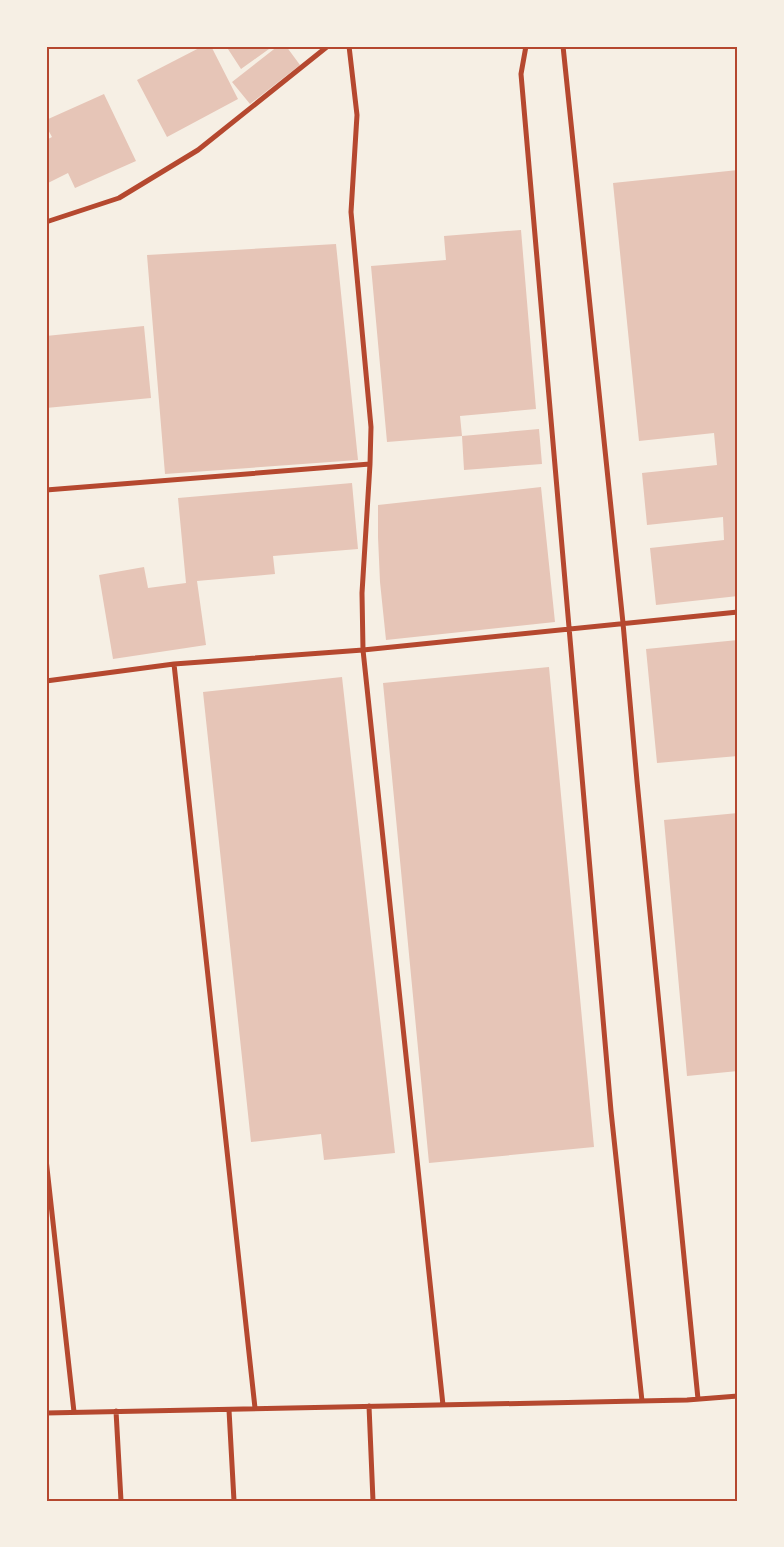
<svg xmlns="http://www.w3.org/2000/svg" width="784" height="1547" viewBox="0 0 784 1547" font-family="'Roboto Condensed',sans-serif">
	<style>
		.building { fill: #e6c5b7 }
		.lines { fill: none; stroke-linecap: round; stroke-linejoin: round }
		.minor { stroke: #b5482f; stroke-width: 5 }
		.neatline { fill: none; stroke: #b5482f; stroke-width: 2 }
	</style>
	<rect width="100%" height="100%" fill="#f6efe4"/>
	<path class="building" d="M203 46H211L238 99 167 137 137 80Z
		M226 46H267L269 49 241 69Z
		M278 46H286L300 65 250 104 232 82Z
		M104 94 136 161 75 188 68 173 46 184V140L52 137 46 126V120Z
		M738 170V596L656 605 650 548 724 540 723 517 647 525 642 473 717 465 714 433 639 441 613 183Z
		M521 230 536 409 460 416 462 436 387 442 371 266 446 260 444 236Z
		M336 244 358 460 165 474 147 255Z
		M144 326 151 398 46 408V336Z
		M539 429 542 464 464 470 462 436Z
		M352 483 358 549 273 556 275 574 197 581 206 645 113 659 99 575 144 567 148 588 186 583 178 498Z
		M541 487 555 622 386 640 380 582 378 537V505Z
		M738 640V756L657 763 646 649Z
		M549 667 594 1147 429 1163 383 683Z
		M342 677 395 1153 324 1160 321 1134 251 1142 203 692Z
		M738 813V1071L687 1076 664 820Z"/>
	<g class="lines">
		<path class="minor" d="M349 46 357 115 351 212 371 427 370 464 362 593 363 650 443 1405
			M526 46 521 74 611 1111 642 1401
			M563 46 623 623 637 781 698 1399
			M46 222 119 198 198 150 328 46
			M46 490 370 464
			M174 664 255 1408
			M46 681 174 664 363 650 738 612
			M46 1159 74 1412
			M369 1406 373 1501
			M229 1410 234 1501
			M116 1411 121 1501
			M46 1413 687 1400 738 1396"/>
	</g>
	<rect width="784" height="1547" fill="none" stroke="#f6efe4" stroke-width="95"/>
	<rect x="48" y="48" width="688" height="1452" class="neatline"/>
</svg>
